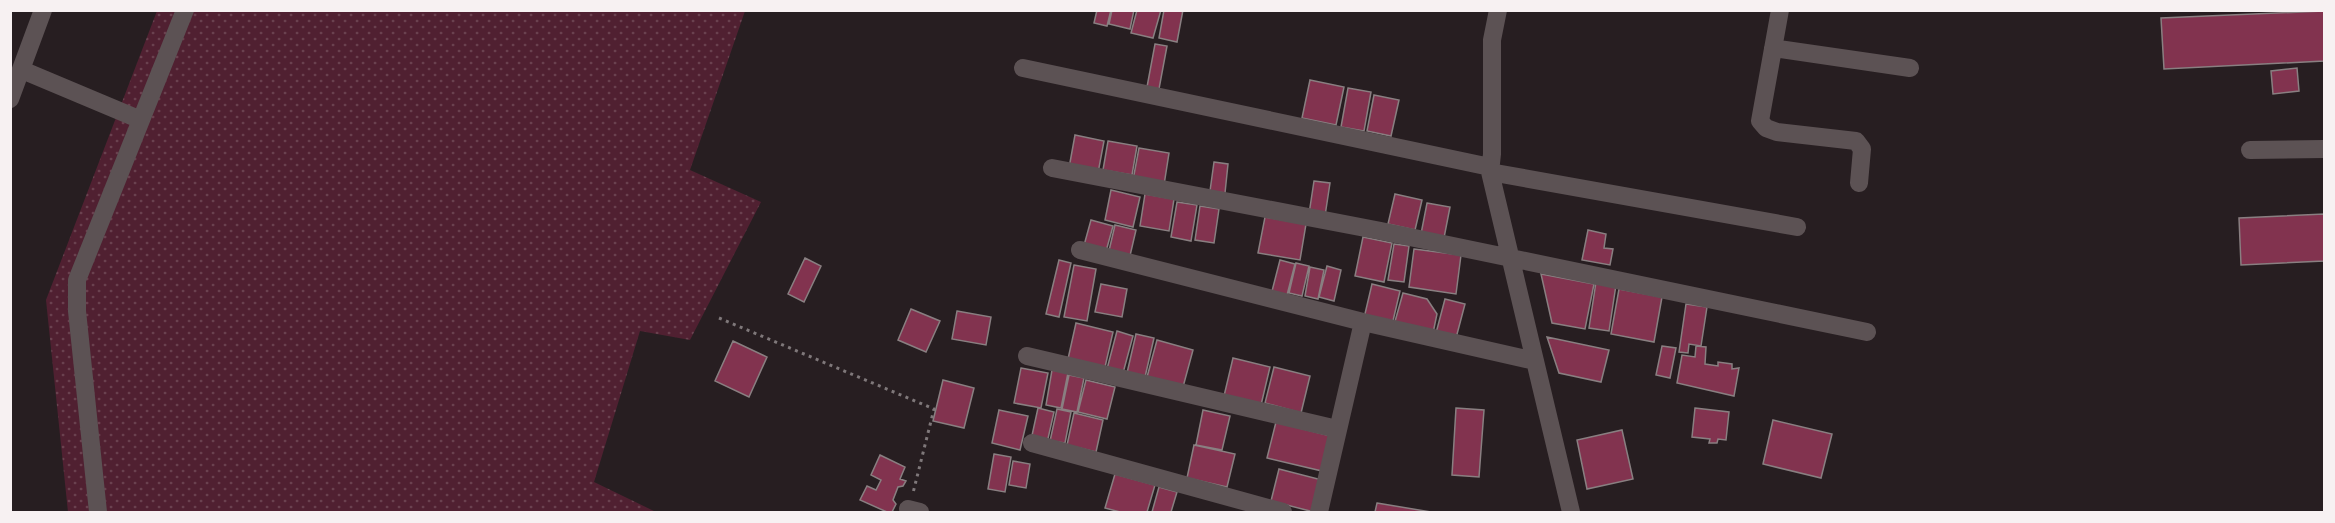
<svg xmlns="http://www.w3.org/2000/svg" width="2335" height="523" viewBox="0 0 2335 523" font-family="'Golos Text',sans-serif">
	<style>
		.grass { fill: url(#grass-dots) }
		.building { fill: #82334f; stroke: #897f81; stroke-width: 1.5 }
		.lines { fill: none; stroke-linecap: round; stroke-linejoin: round }
		.path { stroke: #7f787a; stroke-width: 3; stroke-dasharray: 3 4.5; stroke-linecap: butt }
		.minor { stroke: #5c5254; stroke-width: 18 }
	</style>
	<defs>
		<pattern id="grass-dots" width="8" height="8" patternUnits="userSpaceOnUse" patternTransform="scale(1.5)"><rect width="8" height="8" fill="#502031"/><path d="M2 2h.1M6 6h.1" fill="none" stroke="#6a414f" stroke-width="1.8" stroke-linecap="round"/></pattern>
	</defs>
	<rect width="100%" height="100%" fill="#271e21"/>
	<path class="grass" d="M157 11H745L690 170 761 202 690 340 640 331 594 482 656 512H68L46 300Z"/>
	<path class="building" d="M1097 10H1111L1107 26 1094 23Z
		M1112 10H1134L1130 29 1109 24Z
		M1137 10H1161L1153 38 1131 33Z
		M1164 10H1183L1177 42 1159 38Z
		M2324 11V61L2164 69 2161 18Z
		M1155 44 1167 46 1159 89 1147 87Z
		M2297 68 2299 91 2273 94 2271 71Z
		M1310 80 1344 87 1336 125 1302 118Z
		M1348 88 1371 92 1364 131 1341 127Z
		M1374 95 1399 100 1391 136 1367 131Z
		M1075 135 1104 141 1098 173 1069 168Z
		M1108 141 1137 146 1132 175 1103 170Z
		M1139 148 1169 153 1164 185 1133 180Z
		M1214 162 1228 164 1225 193 1210 191Z
		M1314 181 1330 183 1325 216 1309 214Z
		M1111 190 1140 197 1133 227 1105 220Z
		M1145 194 1174 199 1169 231 1140 226Z
		M1395 194 1422 200 1415 230 1388 224Z
		M1177 202 1197 205 1191 241 1171 237Z
		M1427 203 1450 207 1444 238 1421 234Z
		M1200 206 1219 209 1214 243 1195 240Z
		M2324 214V261L2241 265 2239 218Z
		M1265 217 1306 224 1300 260 1258 253Z
		M1091 220 1113 226 1105 255 1083 249Z
		M1115 225 1136 230 1129 260 1108 255Z
		M1588 230 1606 234 1604 248 1613 249 1610 265 1582 260Z
		M1363 237 1392 243 1384 282 1355 276Z
		M1394 244 1409 246 1404 282 1388 280Z
		M1414 249 1461 255 1456 294 1409 287Z
		M805 258 821 266 804 302 788 294Z
		M1059 260 1071 263 1059 317 1046 314Z
		M1280 260 1295 264 1286 299 1271 295Z
		M1296 263 1309 266 1302 296 1289 293Z
		M1074 265 1096 269 1087 321 1064 317Z
		M1327 266 1341 270 1334 301 1319 297Z
		M1310 267 1324 270 1318 299 1305 296Z
		M1541 274 1594 284 1585 329 1552 323Z
		M1596 282 1616 285 1609 331 1589 328Z
		M1101 284 1127 289 1122 317 1095 312Z
		M1372 284 1400 291 1392 325 1364 318Z
		M1619 289 1662 297 1654 342 1611 334Z
		M1403 293 1427 299 1437 314 1433 333 1394 325Z
		M1445 299 1465 304 1456 338 1436 333Z
		M1686 304 1707 307 1701 346 1689 344 1688 353 1679 352Z
		M911 309 940 321 926 352 898 340Z
		M957 311 991 317 986 345 952 339Z
		M1076 323 1113 332 1105 367 1068 359Z
		M1117 331 1133 336 1123 373 1107 369Z
		M1136 334 1154 338 1145 377 1127 373Z
		M1547 337 1609 350 1601 382 1559 373Z
		M1157 340 1193 350 1183 387 1147 377Z
		M733 341 767 357 749 397 715 381Z
		M1662 346 1676 348 1670 378 1656 375Z
		M1696 346 1706 347 1705 364 1718 366V362L1732 364V369L1739 368 1734 396 1677 383 1682 355 1695 357Z
		M1233 358 1270 367 1261 405 1224 396Z
		M1274 367 1310 376 1301 413 1265 403Z
		M1021 368 1048 373 1041 408 1014 403Z
		M1052 370 1068 373 1061 408 1046 405Z
		M1069 375 1084 378 1077 412 1062 409Z
		M943 380 974 388 964 428 933 421Z
		M1086 380 1115 387 1107 419 1078 412Z
		M1038 408 1054 412 1047 443 1031 440Z
		M1456 408 1484 410 1479 477 1452 475Z
		M1695 408 1729 412 1726 440 1718 439 1717 443H1709L1710 439 1692 437Z
		M1057 409 1071 412 1065 443 1050 441Z
		M999 410 1028 416 1020 450 992 443Z
		M1203 410 1230 416 1222 450 1196 445Z
		M1074 413 1103 420 1096 452 1067 445Z
		M1773 420 1832 434 1821 478 1763 464Z
		M1276 422 1331 436 1322 471 1267 458Z
		M1622 430 1633 479 1587 489 1577 440Z
		M1194 445 1235 454 1227 487 1187 478Z
		M994 454 1011 457 1005 492 988 489Z
		M880 455 905 467 900 479 906 481 903 486 898 487 893 500 896 504 892 512H887L860 500 867 486 876 490 881 480 871 475Z
		M1013 461 1030 464 1026 488 1009 485Z
		M1279 469 1322 480 1314 512 1271 501Z
		M1115 474 1155 485 1147 512H1120L1105 508Z
		M1159 487 1177 492 1171 512H1152Z
		M1377 503 1431 512H1375Z"/>
	<g class="lines">
		<path class="path" d="M719 318 934 409 913 493"/>
		<path class="minor" d="M1498 10 1492 40V154L1490 172 1571 512
			M1780 10 1760 121 1766 128 1777 132 1856 141 1862 149 1859 183
			M1773 48 1910 68
			M1023 68 1490 167
			M22 70 141 120
			M10 99 43 10
			M2250 150 2324 149
			M1052 168 1381 231 1867 332
			M1490 172 1797 227
			M1080 250 1363 322 1535 361
			M1027 356 1337 429
			M1032 443 1283 512
			M908 509 920 512
			M98 512 77 311V280L185 10
			M1319 512 1363 322"/>
	</g>
	<rect width="2335" height="523" fill="none" stroke="#f7f1f2" stroke-width="24"/>
</svg>
